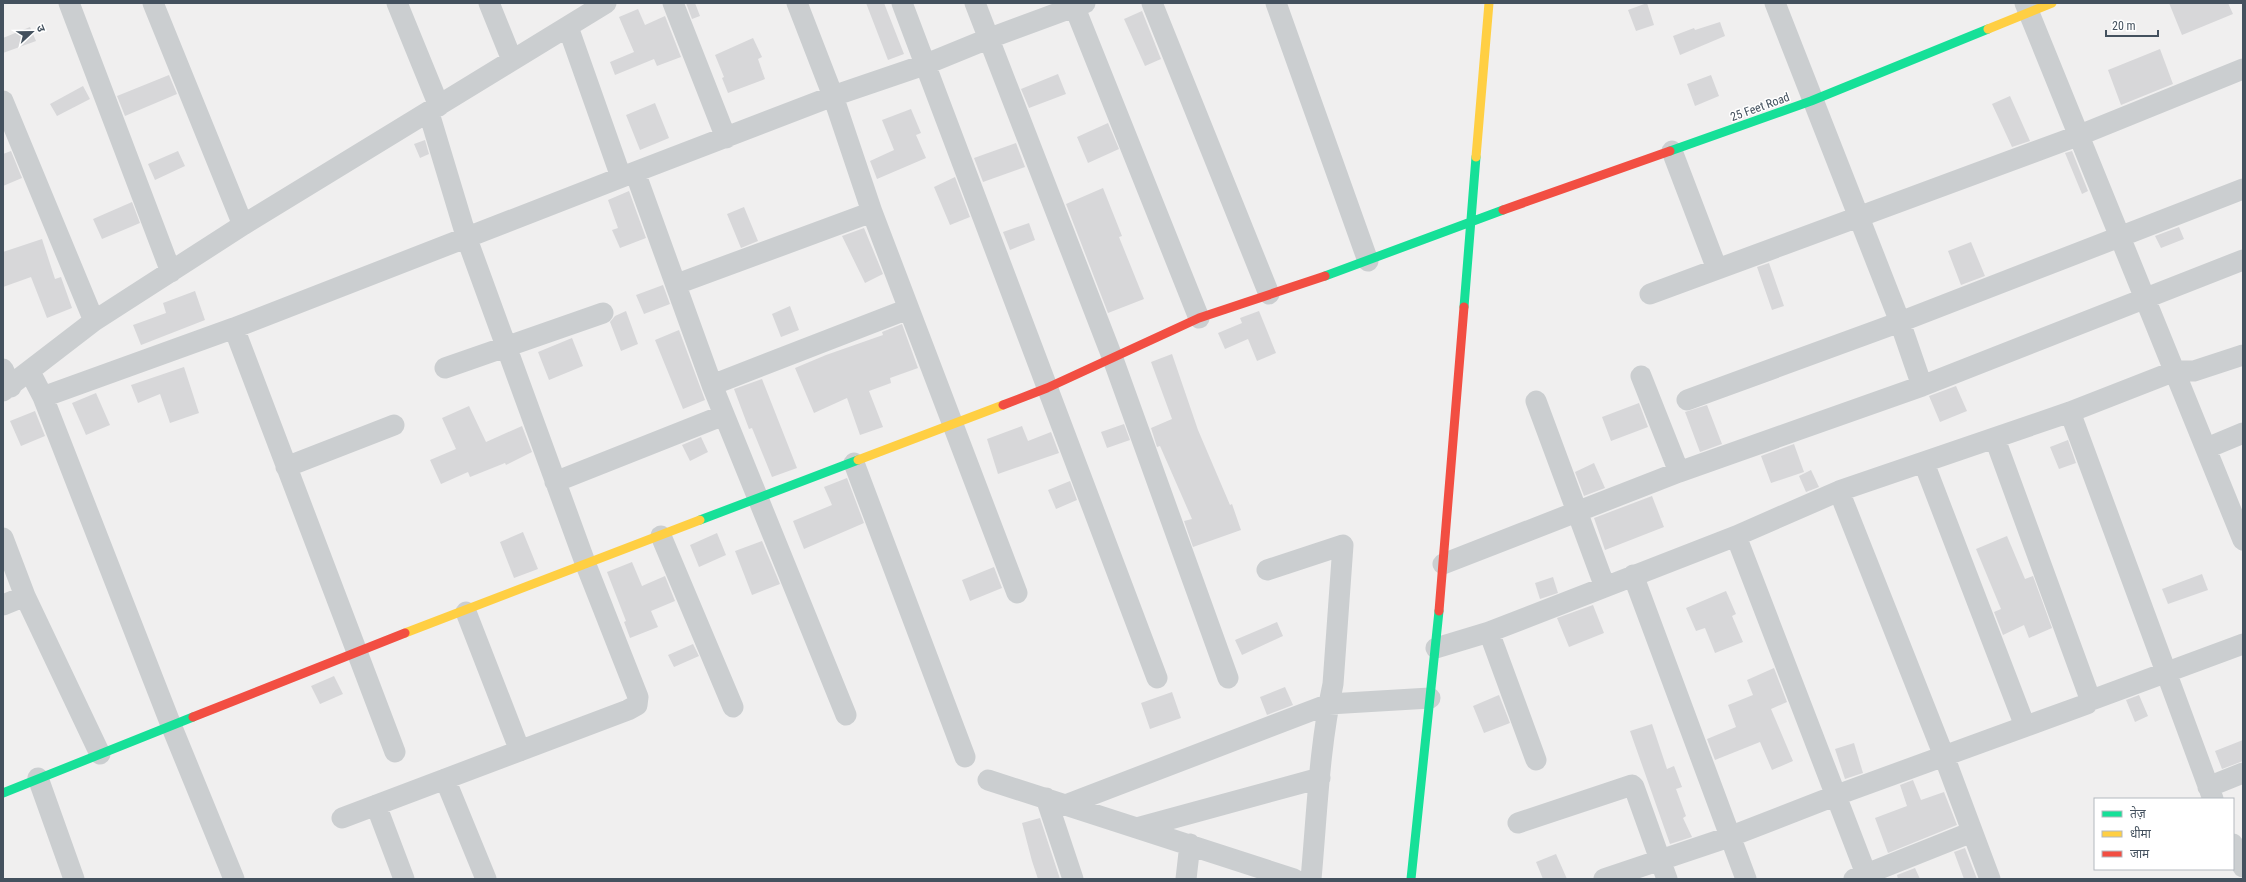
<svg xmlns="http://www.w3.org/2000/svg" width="2246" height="882" viewBox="0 0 2246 882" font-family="'Roboto Condensed','Noto Sans Devanagari',sans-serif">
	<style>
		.building { fill: #d7d7d9 }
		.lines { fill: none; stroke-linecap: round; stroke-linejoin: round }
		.street { stroke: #cbced0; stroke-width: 21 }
		.fast { stroke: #16e098; stroke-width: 9 }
		.slow { stroke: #ffcf43; stroke-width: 9 }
		.jam { stroke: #f24e42; stroke-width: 9 }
		.labels { text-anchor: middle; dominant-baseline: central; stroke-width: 3; stroke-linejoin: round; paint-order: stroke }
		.street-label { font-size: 12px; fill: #44515e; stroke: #fff }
	</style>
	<rect width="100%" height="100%" fill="#f0efef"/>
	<path class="building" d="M686 3H695L700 16 692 19Z
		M866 3H884L904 54 888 60Z
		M1647 3 1654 25 1636 31 1628 10Z
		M2169 3H2228L2233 14 2182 35Z
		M638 9 645 25 665 16 681 57 657 66 654 59 615 75 610 62 634 52 619 17Z
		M1142 11 1161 59 1145 66 1124 19Z
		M1720 22 1725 36 1680 55 1673 36 1694 28 1695 30Z
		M30 27 36 41 3 53V38Z
		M753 38 762 57 758 59 765 79 728 93 722 78 724 77 715 55Z
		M2160 49 2173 84 2121 105 2108 70Z
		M1058 74 1066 94 1029 108 1021 89Z
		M169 75 177 94 125 116 117 96Z
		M1711 75 1719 96 1695 106 1687 84Z
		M83 86 90 99 57 116 50 104Z
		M2010 96 2030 141 2012 147 1992 104Z
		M655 103 669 138 640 150 626 115Z
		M911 109 921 133 916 135 926 158 877 179 870 161 894 150 882 120Z
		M1108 123 1119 149 1088 163 1077 137Z
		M425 140 429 154 420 158 414 144Z
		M1016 143 1025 167 983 182 974 158Z
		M11 151 22 178 3 186V154Z
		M178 151 185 166 155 180 148 164Z
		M2072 151 2088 191 2082 194 2065 153Z
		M955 177 970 217 950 225 934 187Z
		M1103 188 1122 236 1119 237 1144 299 1108 313 1066 204Z
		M629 191 646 238 620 248 612 230 618 228 608 200Z
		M132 202 140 223 102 239 93 219Z
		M744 207 758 241 741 248 727 214Z
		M1029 223 1035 240 1010 250 1003 232Z
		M2179 227 2184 239 2161 248 2155 236Z
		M864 228 883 274 865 283 842 236Z
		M42 239 55 279 61 277 72 308 47 318 31 277 3 287V252Z
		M1971 242 1985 276 1961 285 1948 251Z
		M1769 263 1784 306 1772 310 1757 267Z
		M663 285 670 304 644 314 636 295Z
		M195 291 205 320 141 345 133 325 166 313 163 303Z
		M790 306 799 330 781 337 772 314Z
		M626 311 638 344 621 351 610 322 615 316Z
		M1259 311 1276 353 1257 361 1248 339 1225 349 1218 333 1242 323 1240 318Z
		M902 324 918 368 890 378 891 383 869 391 883 427 860 435 847 398 814 413 795 368 826 355 883 335 882 332Z
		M679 330 705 400 683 409 655 340Z
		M572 338 583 366 549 380 538 352Z
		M1172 354 1198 430 1230 505 1232 504 1241 530 1193 547 1184 521 1192 519 1160 446 1157 447 1151 428 1172 419 1151 362Z
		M184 367 199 413 170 423 160 394 138 403 131 385Z
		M762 379 797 468 772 477 752 428 749 429 734 389Z
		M1956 386 1967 411 1940 422 1929 396Z
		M96 393 110 425 86 435 72 403Z
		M1639 403 1648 427 1611 441 1602 417Z
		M1707 405 1722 444 1700 452 1685 412Z
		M469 406 486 442 522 426 532 452 506 465 505 463 470 477 468 472 441 484 430 460 456 449 442 418Z
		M35 411 45 436 21 446 10 421Z
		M1124 424 1130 440 1107 448 1101 432Z
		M1022 426 1028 441 1051 432 1059 453 998 474 987 439Z
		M701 437 708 452 690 461 682 445Z
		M2068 440 2076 463 2059 469 2050 447Z
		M1794 444 1804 472 1771 483 1761 456Z
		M1594 463 1605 488 1584 496 1575 472Z
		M1811 470 1819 487 1806 492 1799 476Z
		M847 478 864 523 804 549 793 521 832 505 824 487Z
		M1070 481 1077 500 1056 509 1048 490Z
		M1652 496 1664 527 1605 550 1594 518Z
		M523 532 538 569 514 578 500 542Z
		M717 533 726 555 699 567 690 545Z
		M2007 536 2025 579 2033 576 2052 628 2029 638 2024 625 2003 635 1994 612 2001 609 1976 549Z
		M762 541 780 584 752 595 735 551Z
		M632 562 642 586 665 576 675 601 651 611 658 627 630 638 624 622 626 621 607 572Z
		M994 567 1002 588 970 601 962 580Z
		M2202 574 2208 590 2168 604 2162 589Z
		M1553 577 1558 593 1540 599 1535 583Z
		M1726 591 1736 614 1732 616 1743 642 1715 653 1705 628 1696 631 1686 608Z
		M1593 605 1604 633 1569 647 1557 618Z
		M1277 622 1283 636 1242 655 1235 640Z
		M693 644 699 656 674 667 668 655Z
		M1774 668 1787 702 1771 709 1793 761 1772 770 1760 742 1715 760 1707 739 1736 727 1728 705 1753 695 1747 680Z
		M334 676 343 694 320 704 311 686Z
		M1285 687 1293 705 1267 715 1260 697Z
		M1172 692 1181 718 1150 729 1141 703Z
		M1499 695 1510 723 1484 733 1473 706Z
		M2139 695 2148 716 2135 722 2126 700Z
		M1652 724 1667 769 1674 766 1682 787 1676 789 1686 816 1683 818 1692 837 1670 844 1630 731Z
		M2243 740V761L2222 769 2215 751Z
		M1854 743 1863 773 1845 779 1835 749Z
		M1913 780 1921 800 1944 792 1957 825 1888 853 1875 818 1907 806 1900 785Z
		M1040 818 1060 879H1038L1032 861 1022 823Z
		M1965 848 1977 879H1964L1954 852Z
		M1556 854 1567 879H1543L1536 862Z
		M1915 868 1920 879H1898L1897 875Z"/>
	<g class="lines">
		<path class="street" d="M69 3 171 272
			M153 3 243 225
			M397 3 439 106
			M489 3 512 60
			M673 3 726 138
			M797 3 833 96 872 212 1017 593
			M902 3 1157 678
			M975 3 1113 359 1228 678
			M1073 3 1199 318
			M1152 3 1269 294
			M1276 3 1368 261
			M1775 3 1900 322 1922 386
			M2025 3 2243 540
			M568 27 621 177
			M3 101 94 321
			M1672 151 1717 269
			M635 172 712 385 846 715
			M677 284 872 212
			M1650 294 2080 135 2243 69
			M234 328 395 752
			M445 368 603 313
			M3 369 11 387
			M30 372 43 397 234 328 635 172 833 96 924 65 990 38 1085 3
			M712 385 908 309
			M3 391 94 321 243 225 606 3
			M43 397 171 725 234 879
			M1687 400 1900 322 2243 189
			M1536 401 1605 587
			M2070 412 2213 799
			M2207 448 2243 433
			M854 463 965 757
			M1924 463 2025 726
			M286 467 394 425
			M1679 472 1922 386 2243 260
			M555 482 724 415
			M1839 491 1944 756 1990 879
			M661 536 733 707
			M1736 536 1868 879
			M3 538 25 596 100 754
			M1443 564 1679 472 1641 376
			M1267 570 1343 545 1333 684C1319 748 1317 814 1311 879
			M1633 575 1746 879
			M3 605 25 596
			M466 612 520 751
			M1489 632 1536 760
			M1436 648 1489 632 1605 587 1736 536 1839 491 2070 412 2175 371H2194L2243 355
			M2089 701 2243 644
			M38 778 74 879
			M445 779 486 879
			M988 780 1294 879
			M2208 787 2243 773
			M1046 798 1073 879
			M1068 804 1329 704 1430 698
			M376 805 404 879
			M342 818 628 710 637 705 638 697 586 565 467 239 429 113
			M1518 823 1632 785 1634 787 1667 879
			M1137 828 1320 778
			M2233 844 2243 867
			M1186 879 1190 844
			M1604 879 1729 837 1837 795 2087 704 2089 698 2088 693 1995 439
			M1854 879 1972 832"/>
		<path class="fast" d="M1670 151 1811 101 1988 29
			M1325 276 1503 210
			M1464 307 1476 157
			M700 520 858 460
			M3 793 193 717
			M1411 879 1439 611"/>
		<path class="slow" d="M1988 29 2052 3
			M1476 157 1489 3
			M858 460 1003 405
			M405 633 700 520"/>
		<path class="jam" d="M1503 210 1670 151
			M1003 405 1047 388 1199 318 1325 276
			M1439 611 1464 307
			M193 717 405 633"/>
	</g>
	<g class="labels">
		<g class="street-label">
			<text transform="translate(1760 107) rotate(-20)">25 Feet Road</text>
		</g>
	</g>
	<rect width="2246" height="882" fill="none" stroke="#44515e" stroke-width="8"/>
	<rect x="2094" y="798" width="140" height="72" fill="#ffffff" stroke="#b4b9bf"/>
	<rect x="2102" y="811" width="20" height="6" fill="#16e098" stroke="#b4b9bf"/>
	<text x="2130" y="818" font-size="12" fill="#44515e">तेज़</text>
	<rect x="2102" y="831" width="20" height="6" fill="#ffcf43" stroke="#b4b9bf"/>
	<text x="2130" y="838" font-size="12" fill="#44515e">धीमा</text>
	<rect x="2102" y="851" width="20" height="6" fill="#f24e42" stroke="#b4b9bf"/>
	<text x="2130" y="858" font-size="12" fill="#44515e">जाम</text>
	<g transform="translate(32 32) rotate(68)" stroke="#ffffff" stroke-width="3" paint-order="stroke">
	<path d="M0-3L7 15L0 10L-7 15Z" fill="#44515e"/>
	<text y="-6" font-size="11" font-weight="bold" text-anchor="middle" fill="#44515e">उ</text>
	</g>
	<path d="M2106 30v6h52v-6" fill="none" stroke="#44515e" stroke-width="2"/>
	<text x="2112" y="30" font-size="12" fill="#44515e" stroke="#ffffff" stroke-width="3" paint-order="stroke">20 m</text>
</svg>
